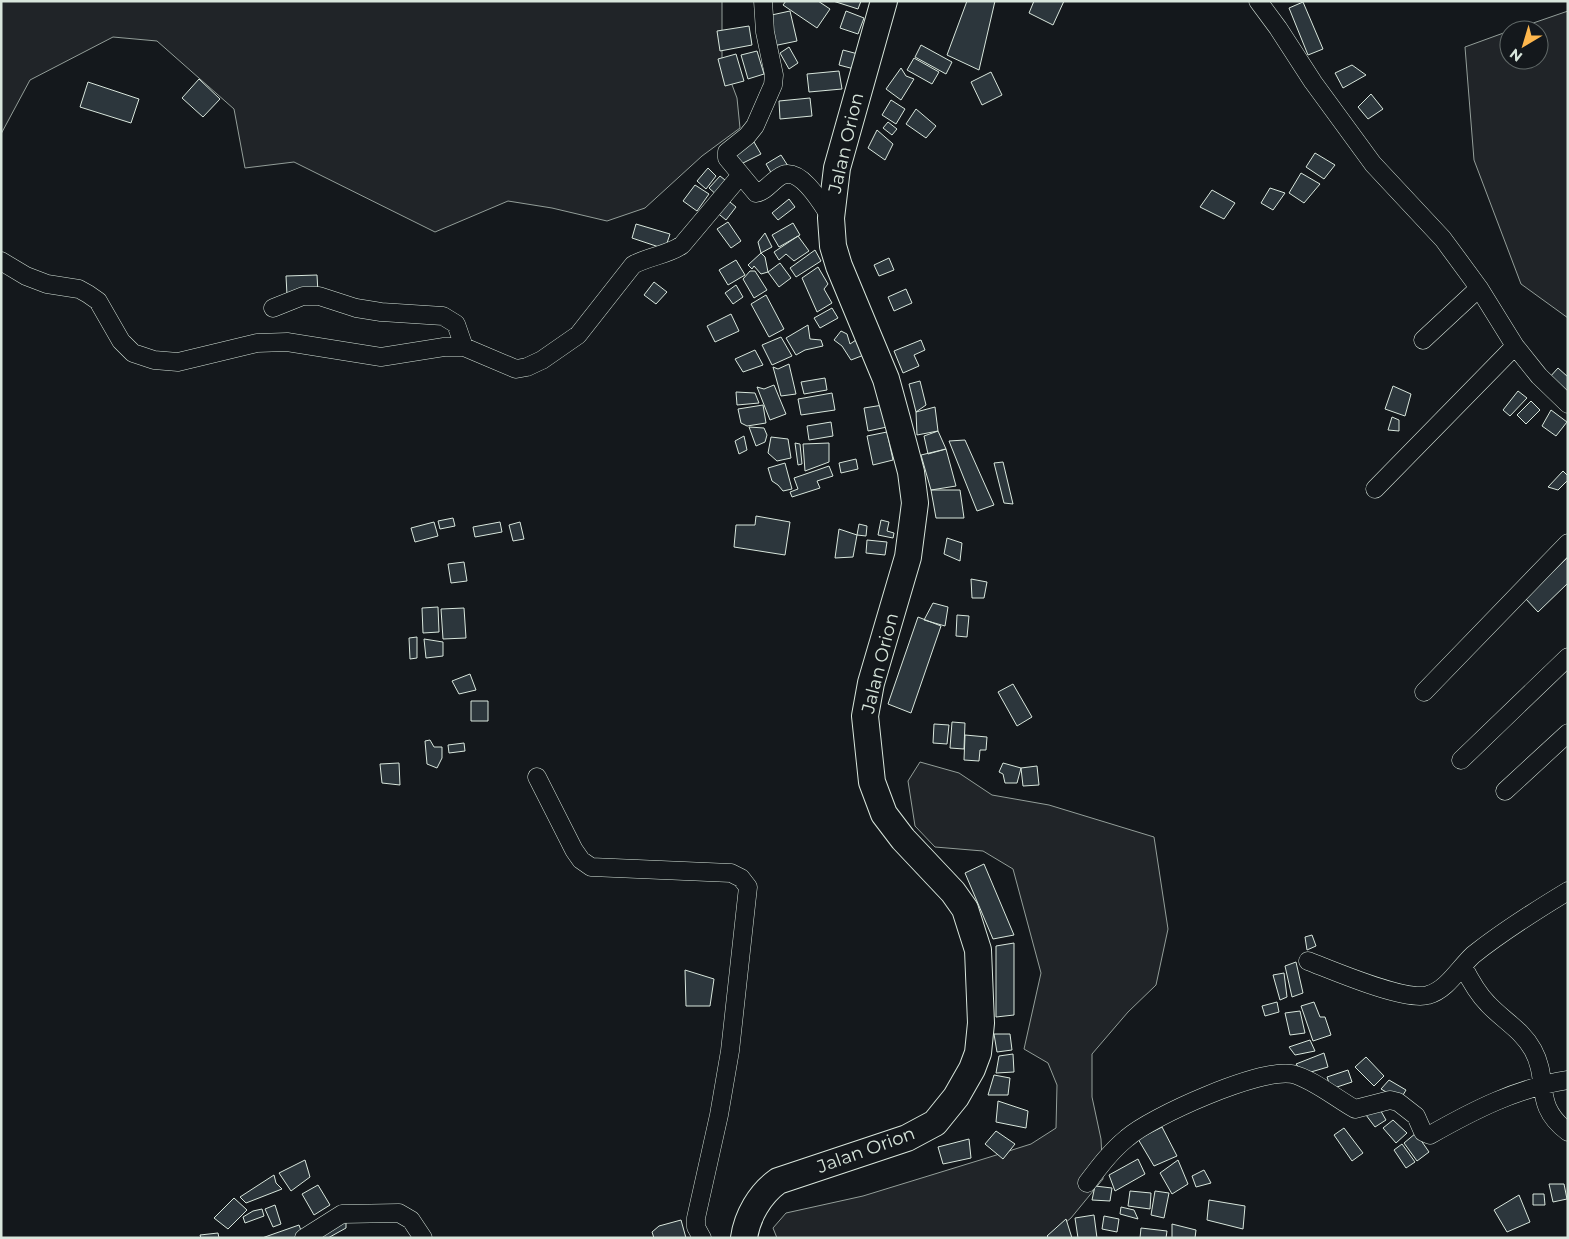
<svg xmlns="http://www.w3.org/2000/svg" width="1569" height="1239" viewBox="0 0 1569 1239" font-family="Montserrat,sans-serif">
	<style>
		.green { fill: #202428; stroke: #939e99 }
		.building { fill: #2c363c; stroke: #d8e6dc }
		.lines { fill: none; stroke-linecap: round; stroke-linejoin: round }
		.minor-casing { stroke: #d8e6dc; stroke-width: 19 }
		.highway-casing { stroke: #d8e6dc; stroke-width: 28 }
		.minor { stroke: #14181c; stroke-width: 18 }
		.highway { stroke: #14181c; stroke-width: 26 }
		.labels { text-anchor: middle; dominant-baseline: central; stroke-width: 4; stroke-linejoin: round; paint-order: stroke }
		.street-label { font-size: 18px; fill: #d8e6dc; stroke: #14181c }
	</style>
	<rect width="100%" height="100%" fill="#14181c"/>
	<path class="green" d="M1 1H722V58L737 98 740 128 702 156 645 208 607 221 552 208 508 201 435 232 294 162 245 168 234 109 157 41 113 37 30 80 1 134Z
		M1568 11V318L1521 284 1474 160 1465 47 1509 31V60H1539V30H1513Z
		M920 762 959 773 992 795 1049 805 1154 837 1168 929 1156 985 1128 1012 1092 1054V1097L1101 1139 1103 1179 1071 1218 1047 1238H777L773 1228 786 1213 863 1196 990 1157 1031 1144 1056 1128 1057 1085 1048 1063 1024 1049 1041 973 1013 869 983 851 935 847 915 826 908 781Z"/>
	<path class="building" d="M786 1H818L830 9 817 28 783 5Z
		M833 1H861L858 9Z
		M967 1H995L979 70 947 55Z
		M1034 1H1064L1053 25 1029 13Z
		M1303 2 1323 49 1308 55 1289 8Z
		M790 11 797 41 773 46 767 16Z
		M846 11 864 18 858 34 840 28Z
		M749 26 752 45 720 51 717 31Z
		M921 45 952 62 946 74 915 57Z
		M789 47 798 63 789 69 780 53Z
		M843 50 858 54 854 69 839 65Z
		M757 51 764 74 748 79 741 55Z
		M736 54 744 81 725 86 718 59Z
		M914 58 939 72 932 84 907 70Z
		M1352 65 1366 75 1343 88 1335 73Z
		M901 68 906 76 914 79 901 100 886 89Z
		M839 71 842 89 809 92 807 74Z
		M991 72 1002 95 982 105 971 82Z
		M199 79 220 99 203 117 182 98Z
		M88 82 139 99 131 123 80 107Z
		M1371 94 1383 109 1368 119 1358 107Z
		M810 98 812 116 780 119 779 101Z
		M891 100 905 109 896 124 882 115Z
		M916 109 936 126 926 138 906 124Z
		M888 122 897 129 892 135 883 128Z
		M877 130 893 144 885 160 868 148Z
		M754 142 761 154 739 165 733 153Z
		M1315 153 1335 165 1324 179 1306 167Z
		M781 155 788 166 773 176 766 164Z
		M708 168 716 176 706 189 697 181Z
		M1301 173 1320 184 1304 203 1289 193Z
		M720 176 730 184 719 197 709 188Z
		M695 185 709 194 697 211 683 201Z
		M1270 188 1285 193 1273 210 1261 203Z
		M1212 190 1235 203 1224 219 1200 207Z
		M725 198 736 207 726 220 715 211Z
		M789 199 795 207 778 220 772 213Z
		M728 222 741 241 731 248 717 229Z
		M793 223 800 235 779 247 772 235Z
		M636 224 670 234 665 249 632 238Z
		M765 233 772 247 761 253 758 242Z
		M798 236 809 251 794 261 786 254 779 260 774 252Z
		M815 250 821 261 796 277 790 268Z
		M761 253 765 257 768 272 761 274 754 266 752 269 748 265Z
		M889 258 894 270 879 276 874 265Z
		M736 260 745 275 728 285 719 270Z
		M780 263 791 278 779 287 768 272Z
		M818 267 828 284 824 289 832 303 817 312 802 278Z
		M750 271H755L767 290 754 298 743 279Z
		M317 275 318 293 287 295 286 276Z
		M654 282 667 292 656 304 644 295Z
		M736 285 743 297 733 304 725 293Z
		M906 289 912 303 894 311 888 297Z
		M766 295 784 329 769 337 751 304Z
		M832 308 838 318 820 328 814 318Z
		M731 314 739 331 715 342 707 326Z
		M808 325 810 339 821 340 823 346 805 350 796 355 786 338Z
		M841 331 847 334 850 344 856 340 864 355 851 360 842 346 834 340Z
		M781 337 792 356 772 365 762 345Z
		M921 340 925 350 914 355 919 366 903 373 894 351Z
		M755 350 763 365 743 372 735 359Z
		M789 364 796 394 781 396 773 367 778 369Z
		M1558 368 1568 377V389L1565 392 1549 378Z
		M825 378 827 390 804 394 801 382Z
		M920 381 926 405 916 412 909 384Z
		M774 385 786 414 770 420 757 387 764 389Z
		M1393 386 1411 394 1405 416 1385 409Z
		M1518 391 1527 398 1510 416 1503 410Z
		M736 392 755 393 759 403 737 405Z
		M832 393 835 410 801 415 798 399Z
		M1531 401 1540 410 1526 424 1517 415Z
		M763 405 766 423 747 426 741 423 738 409Z
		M883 405 887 427 868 431 864 408Z
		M935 407 938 431 917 435 916 412Z
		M1551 410 1567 422 1556 436 1542 426Z
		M1392 417 1399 420V431L1388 430Z
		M831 422 833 436 809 440 807 426Z
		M749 427 764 428 767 435 765 442 756 446Z
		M938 431 946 449 928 454 924 436Z
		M887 432 893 460 873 465 867 436Z
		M744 436 747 450 739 454 735 441Z
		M771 437 788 439 791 458 777 461 768 453Z
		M965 440 994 505 977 511 949 441Z
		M795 443 800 444 802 464 798 465Z
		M829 443V462L805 471 803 444Z
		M946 449 956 486 931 490 921 455Z
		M856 459 858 469 841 473 839 463Z
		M1003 462 1013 504 1004 503 994 463Z
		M785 463 792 489 783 491 778 485 772 481 768 468Z
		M829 466 833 476 817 481 820 488 792 497 790 492 798 489 794 478Z
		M1563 471 1568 476V480L1558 490 1548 487Z
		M931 490H960L964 518H936Z
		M756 516 790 522 785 555 734 547 736 525H755Z
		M453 518 455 526 440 529 438 521Z
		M881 520 889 522 887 531 894 533 893 538 878 535Z
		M434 522 438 536 415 542 411 528Z
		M500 522 502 532 475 537 473 527Z
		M520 522 524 539 513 541 509 525Z
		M859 524 867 526 866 536 857 535Z
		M839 529 857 535 853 557 835 558Z
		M947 538 962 543 960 561 944 554Z
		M867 540 887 542 885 555 866 553Z
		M1568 557V583L1538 612 1525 598Z
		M464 562 467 581 451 583 448 564Z
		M971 579 987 582 984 598H972Z
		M933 603 948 607 945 626 924 620Z
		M438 607 439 632 423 633 422 608Z
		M464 608 466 638 443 639 441 609Z
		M957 615 969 616 967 637 956 636Z
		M918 617 941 626 911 713 888 704Z
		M417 637V658L410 659 409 638Z
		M424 639 443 642V656L426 658Z
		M470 674 476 690 459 694 452 681Z
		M1013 684 1032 717 1017 726 998 692Z
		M471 701H488V721H471Z
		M952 722 965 723 964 749 950 748Z
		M934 724 949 725 947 744 933 743Z
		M965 735 987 737 986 750H980L979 761 964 760Z
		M430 740 434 747H442V758L437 768 427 764 425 741Z
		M464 743 465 751 449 753 448 745Z
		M399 763 400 785 382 783 380 764Z
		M1003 763 1021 768 1017 783H1005L1003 774 999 772Z
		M1037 766 1039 785 1023 786 1021 768Z
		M984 864 1014 935 993 939 965 873Z
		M1312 935 1316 946 1307 950 1305 937Z
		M1014 943V1015L996 1017V946Z
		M1296 962 1303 993 1292 997 1285 966Z
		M685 970 714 979 710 1006H686Z
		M1284 973 1287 997 1280 1000 1273 975Z
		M1277 1002 1279 1012 1265 1016 1262 1006Z
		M1314 1002 1320 1017H1325L1331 1035 1313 1041 1301 1006Z
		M1300 1011 1305 1033 1290 1035 1285 1013Z
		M994 1034H1010L1012 1050 997 1052Z
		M1310 1040 1315 1051 1295 1055 1289 1047Z
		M1324 1053 1328 1067 1304 1074 1296 1064Z
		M1013 1054 1014 1072 996 1073 999 1056Z
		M1366 1057 1384 1076 1374 1086 1355 1067Z
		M1348 1070 1352 1082 1331 1089 1327 1077Z
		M994 1075 1010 1078 1008 1095H988Z
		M1389 1080 1406 1090 1400 1100 1381 1089Z
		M998 1101 1028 1111 1026 1128 996 1122Z
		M1378 1106 1386 1120 1375 1127 1366 1115Z
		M1393 1120 1407 1133 1396 1143 1383 1128Z
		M1162 1127 1177 1156 1154 1166 1138 1139Z
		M1344 1128 1363 1153 1352 1161 1334 1135Z
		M996 1131 1015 1144 1003 1159 985 1144Z
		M1416 1133 1429 1152 1417 1161 1404 1143Z
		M969 1139 971 1158 943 1164 938 1147Z
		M1402 1144 1415 1162 1406 1168 1394 1150Z
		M1138 1159 1145 1174 1115 1191 1109 1175Z
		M305 1160 310 1177 291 1191 279 1173Z
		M1178 1160 1188 1184 1172 1194 1160 1173Z
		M1204 1170 1211 1183 1196 1187 1192 1176Z
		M274 1175 276 1183 282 1189 246 1203 240 1197Z
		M1549 1184H1564L1567 1199 1553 1202Z
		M318 1185 330 1205 314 1215 302 1194Z
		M1095 1186 1112 1188 1110 1201 1092 1200Z
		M1130 1191 1151 1193 1150 1209 1128 1206Z
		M1155 1191 1169 1193 1164 1218 1151 1215Z
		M1533 1194H1544L1545 1205H1533Z
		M1519 1195 1530 1222 1507 1232 1494 1210Z
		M234 1198 247 1210 228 1229 214 1218Z
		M1209 1200 1245 1206 1243 1229 1207 1220Z
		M275 1205 281 1224 273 1227 265 1209Z
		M1121 1207 1134 1210 1138 1219 1120 1214Z
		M262 1209 264 1216 245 1223 243 1217 253 1211Z
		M1094 1215 1097 1238H1078L1075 1218Z
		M1104 1216 1119 1219 1117 1232 1102 1229Z
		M1066 1219 1072 1238H1049L1047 1236Z
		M346 1220V1228L328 1238H319Z
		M681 1220 686 1238H654L652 1232 659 1226Z
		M1172 1224 1196 1230 1195 1238H1172Z
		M299 1225 303 1236 296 1238H262Z
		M1141 1228 1167 1231 1166 1238H1140Z
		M218 1233 219 1238H201L200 1235Z"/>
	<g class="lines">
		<defs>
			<path id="minor" d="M763 1 765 32 774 75 773 85 755 126 747 136 727 152V158L756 193C767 191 773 179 783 175 802 168 823 206 831 218
				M1258 1 1278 28 1313 82 1373 164 1443 239 1479 288 1515 346 1539 376 1568 404
				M1 261 26 276 47 284 79 289 88 294 98 301 121 341 133 353 154 360 178 362 257 343 287 342 381 357 444 347H464L516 369 527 367 542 360 578 335 633 265C649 256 668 255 682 245L740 176
				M273 308 303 296H319L356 308 381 312 443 316 456 324 464 347
				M1423 340 1479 288
				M1375 489 1515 346
				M1424 692 1568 543
				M1461 760 1568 657
				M537 777 574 850 581 860 591 867 731 873 741 878 748 887 730 1051 719 1115 696 1218V1227L702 1238
				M1505 791 1568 733
				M1308 961C1332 970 1405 1002 1428 995 1447 990 1459 968 1473 955 1503 931 1535 911 1568 891
				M1463 966C1470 980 1477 993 1488 1004 1504 1021 1522 1030 1533 1050 1550 1081 1532 1105 1568 1132
				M1087 1183C1099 1167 1111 1151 1127 1138 1152 1116 1260 1068 1292 1074 1311 1078 1337 1099 1355 1109L1390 1100 1398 1102 1416 1116 1423 1132 1430 1135C1474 1110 1517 1088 1568 1080
				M304 1238 342 1214 399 1213 411 1220 423 1238"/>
			<path id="highway" d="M744 1238C747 1216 760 1194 778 1181L907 1138 935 1123 956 1097 972 1069 978 1053 981 1023 978 950 965 909 953 892 903 839 884 814 872 782 865 716 871 683 908 557 915 503 911 472 897 419 886 379 839 266 833 246 831 218 837 168 884 1"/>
		</defs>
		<use href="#minor" class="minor-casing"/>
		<use href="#highway" class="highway-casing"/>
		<use href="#minor" class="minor"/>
		<use href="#highway" class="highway"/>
	</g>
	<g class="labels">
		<g class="street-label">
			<text transform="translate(846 143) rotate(-77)">Jalan Orion</text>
			<text transform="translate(880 663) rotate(-76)">Jalan Orion</text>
			<text transform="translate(866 1150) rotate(-20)">Jalan Orion</text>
		</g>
	</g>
	<rect width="1569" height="1239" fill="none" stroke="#d8e6dc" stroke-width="5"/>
	<g transform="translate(1524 45) rotate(218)"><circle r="24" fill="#14181c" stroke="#626a69"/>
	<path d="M0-4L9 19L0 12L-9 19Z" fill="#ffb74d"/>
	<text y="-8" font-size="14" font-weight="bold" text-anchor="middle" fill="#d8e6dc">N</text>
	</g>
</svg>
